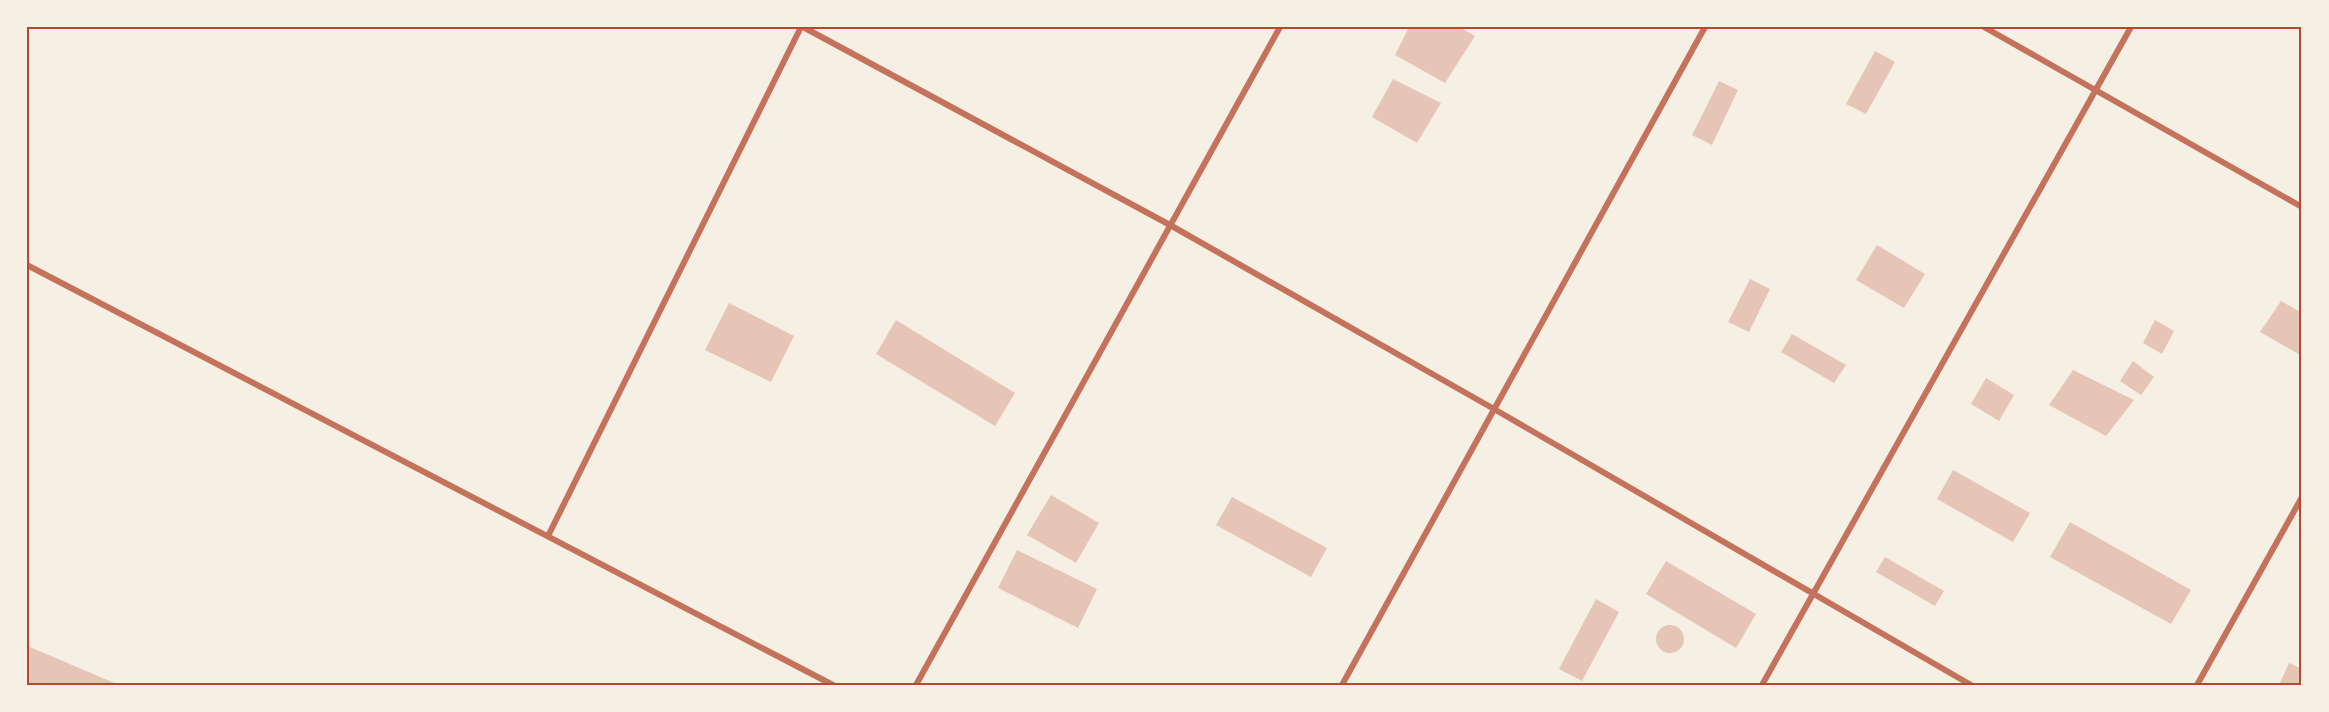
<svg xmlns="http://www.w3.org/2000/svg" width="2329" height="712" viewBox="0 0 2329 712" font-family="Rubik,sans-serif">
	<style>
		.building { fill: #e6c5b7 }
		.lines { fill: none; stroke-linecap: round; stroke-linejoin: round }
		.minor { stroke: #c5725c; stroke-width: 6 }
		.neatline { fill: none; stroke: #b5482f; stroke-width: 2 }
	</style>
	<rect width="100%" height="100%" fill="#f6efe4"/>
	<path class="building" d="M1409 27H1460L1475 36 1445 83 1395 55Z
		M1875 51 1895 62 1866 114 1846 104Z
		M1393 79 1441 103 1417 143 1372 117Z
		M1719 81 1738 90 1712 145 1692 135Z
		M1877 245 1925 274 1904 308 1856 280Z
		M1750 279 1770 289 1749 332 1728 322Z
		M2281 301 2302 313V356L2260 332Z
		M729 303 794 336 771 382 705 350Z
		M896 320 1015 393 995 426 876 354Z
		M2155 320 2174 331 2162 354 2143 343Z
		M1792 334 1846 365 1834 383 1781 352Z
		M2133 361 2154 377 2141 395 2120 381Z
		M2073 370 2134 400 2106 436 2049 405Z
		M1986 378 2014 395 1999 421 1971 404Z
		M1953 470 2030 513 2013 542 1937 499Z
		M1051 495 1099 523 1076 563 1027 535Z
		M1232 497 1327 548 1311 577 1216 525Z
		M2070 522 2191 590 2171 624 2050 557Z
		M1017 550 1097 589 1078 628 998 588Z
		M1885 557 1944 591 1935 606 1876 572Z
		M1666 561 1756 614 1736 648 1646 594Z
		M1596 599 1619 612 1582 681 1559 669Z
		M1656 639a14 14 0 1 1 28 0a14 14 0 1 1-28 0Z
		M30 647 119 685H27V655Z
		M2289 663 2302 669V685H2279Z"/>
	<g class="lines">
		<path class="minor" d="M803 27 1170 225 1494 409 1971 685
			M1984 27 2302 207
			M27 265 833 685
			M548 536 801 27
			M916 685 1280 27
			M1342 685 1705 27
			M1762 685 2131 27
			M2197 685 2302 497"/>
	</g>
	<rect width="2329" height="712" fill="none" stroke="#f6efe4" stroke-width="57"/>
	<rect x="28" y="28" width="2272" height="656" class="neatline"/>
</svg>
